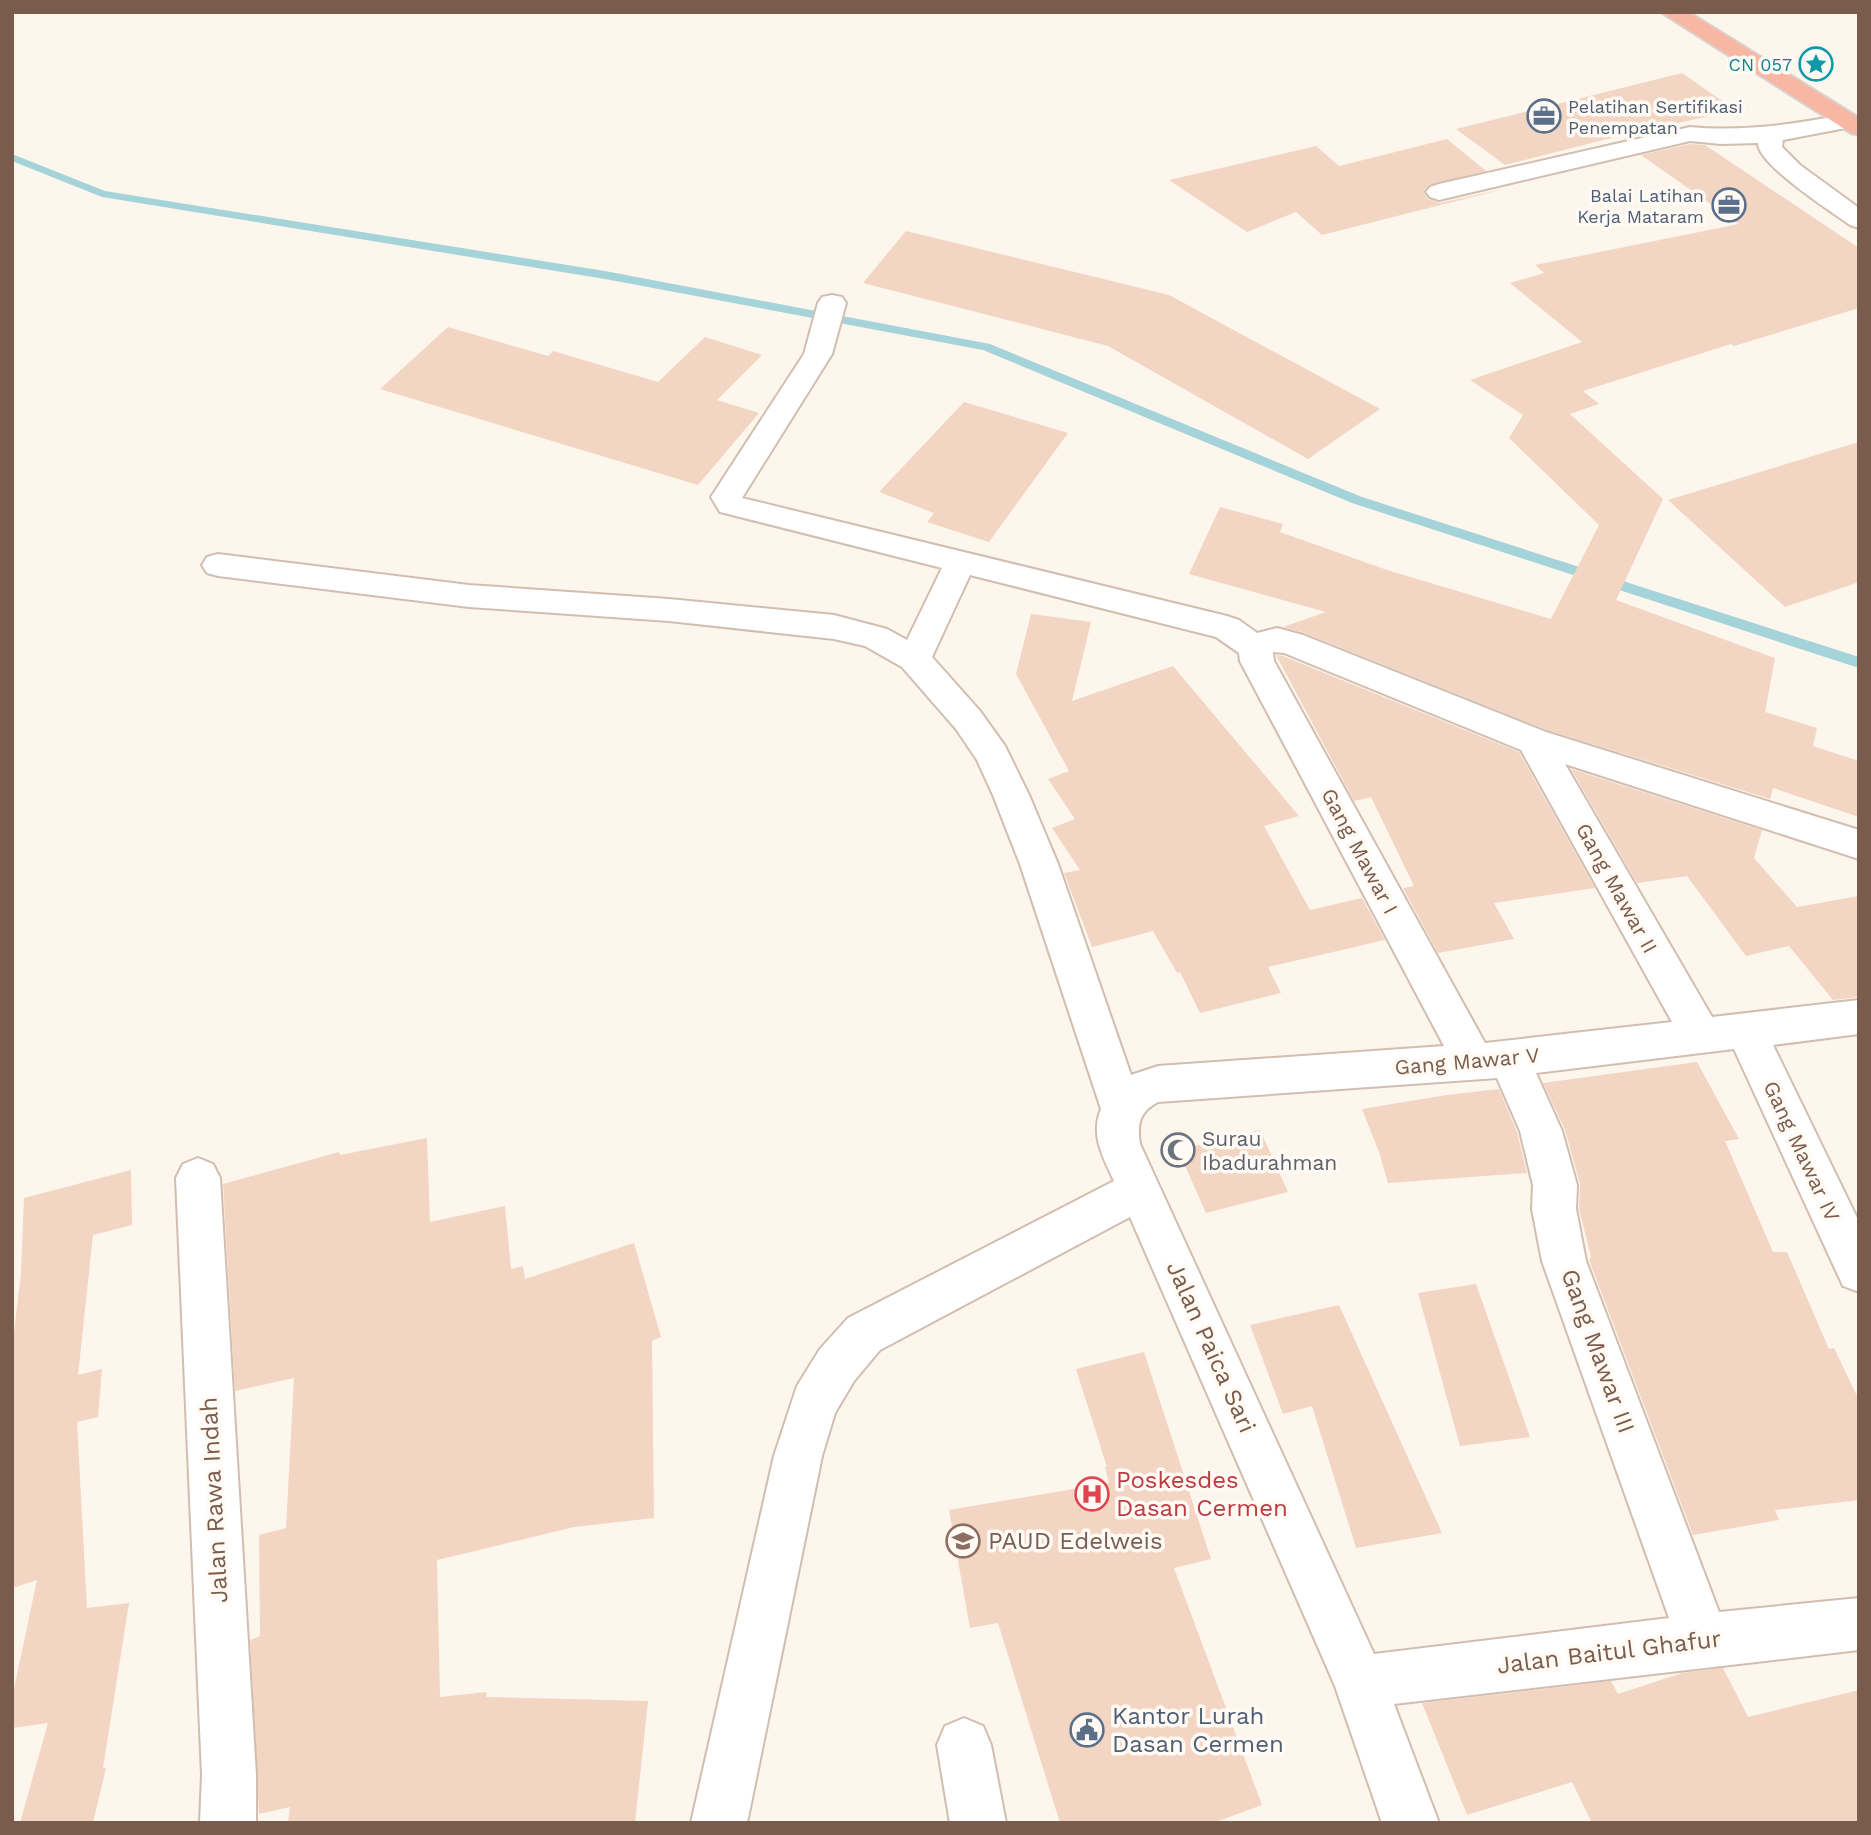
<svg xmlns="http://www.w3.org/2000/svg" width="1871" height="1835" viewBox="0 0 1871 1835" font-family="'Work Sans',sans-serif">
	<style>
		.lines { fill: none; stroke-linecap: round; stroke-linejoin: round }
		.stream { fill: #a5d3da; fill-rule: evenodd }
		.building { fill: #f3d5c3 }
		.minor-casing { stroke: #d1beb0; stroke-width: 4 }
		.highway-casing { stroke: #dad1cd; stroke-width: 4 }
		.minor { fill: #fff; fill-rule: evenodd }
		.highway { fill: #f7b7a3; fill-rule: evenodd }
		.labels { text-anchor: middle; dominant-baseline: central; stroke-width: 7; stroke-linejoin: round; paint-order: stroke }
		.far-culture-label { font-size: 18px; fill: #0d838f; stroke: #fffaf3; text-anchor: end }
		.far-service-label { font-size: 18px; fill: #4e5e75; stroke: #fffaf3; text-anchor: start }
		.street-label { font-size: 21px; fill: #7a5c4d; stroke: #fffaf3 }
		.worship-label { font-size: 21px; fill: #5b616d; stroke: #fffaf3; text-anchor: start }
		.near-street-label { font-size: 24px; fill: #7a5c4d; stroke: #fffaf3 }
		.near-health-label { font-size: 24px; fill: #be3a42; stroke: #fffaf3; text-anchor: start }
		.near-education-label { font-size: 24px; fill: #785e54; stroke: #fffaf3; text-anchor: start }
		.near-service-label { font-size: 24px; fill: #4e5e75; stroke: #fffaf3; text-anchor: start }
	</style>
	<rect width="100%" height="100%" fill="#fdf6ec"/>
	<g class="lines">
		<path class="stream" d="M12 154 105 191 605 271 990 344 1362 497 1859 657V668L1352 503 983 350 605 279 102 197 12 161Z"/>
	</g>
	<path class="building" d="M1682 73 1735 110 1674 124 1678 127 1625 139 1628 135 1615 137 1505 165 1456 129Z
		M1447 139 1486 171 1429 185 1423 192 1428 199 1440 203 1508 188 1322 235 1296 212 1247 232 1169 180 1316 146 1339 166Z
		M1690 144 1705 145 1859 248V308L1734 346 1731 344 1583 391 1599 404 1570 414 1663 499 1616 600 1775 658 1765 712 1817 728 1813 746 1859 761V817L1773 788 1770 799 1547 730 1304 633 1283 627 1326 612 1189 574 1220 507 1283 524 1280 532 1387 570 1551 619 1599 525 1509 438 1523 415 1470 380 1582 342 1510 283 1544 273 1535 265 1739 224 1641 155Z
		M906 231 1169 295 1380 409 1308 459 1108 346 863 283Z
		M448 327 548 356 553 351 658 382 705 337 762 355 717 400 759 413 698 485 380 389Z
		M964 402 1068 433 989 542 927 522 934 513 879 492Z
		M1859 442V582L1785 607 1668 500Z
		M1031 614 1091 622 1072 701 1173 666 1299 816 1264 826 1310 910 1362 898 1385 940 1268 967 1281 993 1200 1013 1180 972 1177 973 1153 931 1092 947 1064 873 1080 870 1052 828 1075 819 1048 779 1069 771 1016 674Z
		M1276 655 1283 656 1519 752 1595 888 1494 903 1514 939 1438 953 1403 888 1414 886 1371 797 1354 801Z
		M1571 769 1762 830 1754 858 1797 907 1859 896V997L1833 1000 1789 946 1746 956 1687 876 1637 883Z
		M1697 1062 1739 1139 1725 1141 1773 1252H1787L1829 1349 1834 1348 1859 1400V1500L1775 1510 1779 1520 1693 1535 1589 1260 1591 1257 1579 1209 1580 1184 1565 1130 1543 1083Z
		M1499 1089 1517 1132 1527 1173 1388 1183 1379 1152 1362 1109 1447 1095Z
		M1260 1130 1288 1192 1206 1213 1178 1150Z
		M427 1138 430 1222 505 1206 511 1269 523 1266 525 1279 634 1243 661 1337 652 1341 654 1518 574 1527 437 1560 440 1697 487 1692 486 1697 648 1701 635 1823H288L290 1807 259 1814 250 1640 260 1636 259 1535 286 1528 294 1378 235 1391 223 1184 339 1152 340 1155Z
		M131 1170 132 1225 93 1235 78 1375 102 1369 98 1417 77 1422 87 1608 129 1603 103 1768H106L93 1823H20L48 1723 12 1728V1698L37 1580 13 1588 12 1349 21 1273 24 1198Z
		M1476 1284 1530 1437 1460 1446 1418 1293Z
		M1339 1305 1442 1533 1356 1548 1312 1406 1283 1414 1250 1325Z
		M1144 1352 1211 1559 1174 1568 1262 1805 1213 1823H1060L998 1623 970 1628 949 1510 1109 1483 1105 1467H1107L1076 1369Z
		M1723 1668 1748 1717 1859 1690V1823H1592L1572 1782 1467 1815 1422 1703 1611 1681 1618 1694 1682 1673Z"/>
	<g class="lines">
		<defs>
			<path id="minor" d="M1848 114 1859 119 1856 126 1783 140 1782 147 1800 165 1859 208V228L1850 225C1832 212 1757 164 1758 143L1721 144 1690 141 1439 200 1430 197 1426 192 1430 187 1439 184 1690 127C1744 132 1795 124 1848 114Z
				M832 295 842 297 846 303 832 354 742 498 1227 616 1239 620 1257 633 1277 628 1303 635 1546 732 1859 830V859L1565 764 1712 1017 1859 1000V1034L1773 1045 1859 1222V1292L1843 1286 1734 1049 1536 1073 1562 1131 1577 1185 1576 1209 1586 1261 1719 1612 1859 1598V1650L1394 1704 1439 1823H1382L1335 1686 1130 1217 880 1350 854 1381 835 1413 822 1456 747 1823H691L774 1456 797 1386 820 1349 848 1318 1114 1181C1103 1157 1090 1135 1101 1109L1020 864 993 795 977 760 956 729 902 667 865 646 834 639 669 621 469 607 218 576 207 573 202 565 207 557 218 554 469 585 669 599 834 615 887 629 907 640 942 568 720 512 711 497 804 354 818 303 822 297ZM970 575 1216 637 1239 653 1240 661 1444 1046 1158 1066 1131 1075 1058 864 1029 795 1005 746 980 711 932 657ZM1273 652 1284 653 1521 750 1672 1022 1485 1043 1274 661ZM1497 1078 1520 1131 1533 1185 1532 1209 1542 1261 1669 1618 1374 1654 1140 1144C1137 1124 1139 1112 1158 1102Z
				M198 1158 213 1164 220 1178 256 1775V1823H200L202 1775 176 1178 183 1164Z
				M964 1718 983 1726 991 1745 1006 1823H950L937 1745 945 1726Z"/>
			<path id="highway" d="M1661 12H1688L1859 118V135L1851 133Z"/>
		</defs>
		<use href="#minor" class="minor-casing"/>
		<use href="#highway" class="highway-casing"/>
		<use href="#minor" class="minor"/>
		<use href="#highway" class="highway"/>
	</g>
	<defs>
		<symbol id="sight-ring" viewBox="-11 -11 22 22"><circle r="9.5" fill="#fffaf3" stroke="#0f9aa8" stroke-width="1.5"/><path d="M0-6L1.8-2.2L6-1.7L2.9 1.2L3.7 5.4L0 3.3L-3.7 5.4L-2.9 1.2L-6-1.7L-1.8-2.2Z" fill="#0f9aa8"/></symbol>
		<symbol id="office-ring" viewBox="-11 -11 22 22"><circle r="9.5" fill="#fffaf3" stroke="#5c6f8a" stroke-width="1.5"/><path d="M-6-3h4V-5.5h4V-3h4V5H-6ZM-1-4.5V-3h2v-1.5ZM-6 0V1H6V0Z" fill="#5c6f8a"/></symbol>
		<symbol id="mosque-ring" viewBox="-11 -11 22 22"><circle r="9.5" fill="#fffaf3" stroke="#6b7280" stroke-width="1.5"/><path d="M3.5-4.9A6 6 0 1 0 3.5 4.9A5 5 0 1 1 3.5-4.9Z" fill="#6b7280"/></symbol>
		<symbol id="hospital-ring" viewBox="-11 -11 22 22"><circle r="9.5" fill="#fffaf3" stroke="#e0444e" stroke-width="1.5"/><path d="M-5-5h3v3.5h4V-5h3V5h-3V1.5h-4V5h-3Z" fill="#e0444e"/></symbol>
		<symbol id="school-ring" viewBox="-11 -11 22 22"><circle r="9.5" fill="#fffaf3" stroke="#8d6e63" stroke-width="1.5"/><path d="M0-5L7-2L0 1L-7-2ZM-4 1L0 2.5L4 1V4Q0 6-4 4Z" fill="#8d6e63"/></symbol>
		<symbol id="civic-ring" viewBox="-11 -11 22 22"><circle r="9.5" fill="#fffaf3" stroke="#5c6f8a" stroke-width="1.5"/><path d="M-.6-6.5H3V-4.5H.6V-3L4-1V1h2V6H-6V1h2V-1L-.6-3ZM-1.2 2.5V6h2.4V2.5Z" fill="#5c6f8a"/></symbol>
	</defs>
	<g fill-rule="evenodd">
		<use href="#sight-ring" x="1797" y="45" width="38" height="38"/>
		<use href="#office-ring" x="1525" y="97" width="38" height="38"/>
		<use href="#office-ring" x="1710" y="186" width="38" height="38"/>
		<use href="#mosque-ring" x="1159" y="1131" width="38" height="38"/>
		<use href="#hospital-ring" x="1073" y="1475" width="38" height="38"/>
		<use href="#school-ring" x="944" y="1522" width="38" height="38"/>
		<use href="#civic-ring" x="1068" y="1711" width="38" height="38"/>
	</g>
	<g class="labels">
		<g class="far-culture-label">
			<text x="1792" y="64">CN 057</text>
		</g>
		<g class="far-service-label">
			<text x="1568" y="106">Pelatihan Sertifikasi<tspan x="1568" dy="21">Penempatan</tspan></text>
			<text x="1704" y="195" text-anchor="end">Balai Latihan<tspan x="1704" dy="21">Kerja Mataram</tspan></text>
		</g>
		<g class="street-label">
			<text transform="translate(1360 851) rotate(62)">Gang Mawar I</text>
			<text transform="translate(1617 888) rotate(61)">Gang Mawar II</text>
			<text transform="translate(1467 1061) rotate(-5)">Gang Mawar V</text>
			<text transform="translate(1802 1151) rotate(65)">Gang Mawar IV</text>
		</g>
		<g class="worship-label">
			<text x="1202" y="1138">Surau<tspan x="1202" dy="24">Ibadurahman</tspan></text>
		</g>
		<g class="near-street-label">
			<text transform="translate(1211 1347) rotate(66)">Jalan Paica Sari</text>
			<text transform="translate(1598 1351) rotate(70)">Gang Mawar III</text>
			<text transform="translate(214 1500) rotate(-93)">Jalan Rawa Indah</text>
			<text transform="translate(1609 1652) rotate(-7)">Jalan Baitul Ghafur</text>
		</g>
		<g class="near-health-label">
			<text x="1116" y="1480">Poskesdes<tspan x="1116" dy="28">Dasan Cermen</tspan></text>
		</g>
		<g class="near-education-label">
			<text x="988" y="1541">PAUD Edelweis</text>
		</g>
		<g class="near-service-label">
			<text x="1112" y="1716">Kantor Lurah<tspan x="1112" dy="28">Dasan Cermen</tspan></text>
		</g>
	</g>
	<rect width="1871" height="1835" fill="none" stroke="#7a5c4d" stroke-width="28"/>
</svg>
